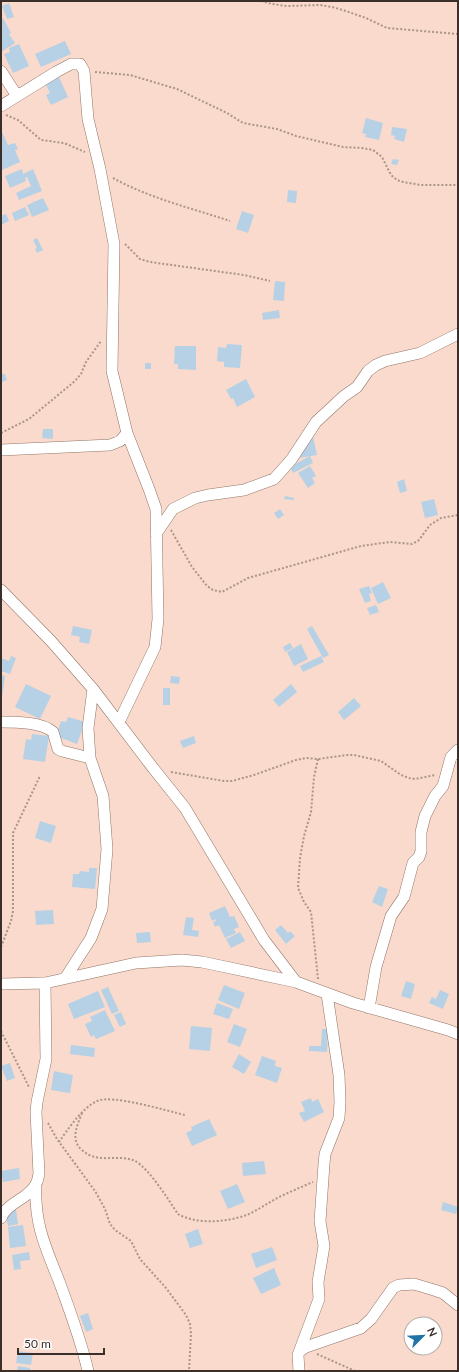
<svg xmlns="http://www.w3.org/2000/svg" width="459" height="1372" viewBox="0 0 459 1372" font-family="Lato,sans-serif">
	<style>
		.building { fill: #b6d1e5 }
		.lines { fill: none; stroke-linecap: round; stroke-linejoin: round }
		.minor-casing { stroke: #917568; stroke-width: 12 }
		.path { stroke: #ab9489; stroke-width: 2; stroke-dasharray: 2 2; stroke-linecap: butt }
		.minor { stroke: #fff; stroke-width: 11 }
	</style>
	<rect width="100%" height="100%" fill="#f9dacc"/>
	<path class="building" d="M9 3 14 17 7 19 2 6Z
		M3 18 11 33 9 34 15 43 1 52V19Z
		M65 41 71 54 41 67 35 54Z
		M19 44 29 66 13 73 4 54 10 52 9 48Z
		M58 75 68 97 51 105 46 95 50 93 44 81Z
		M366 118 383 123 379 140 365 137 366 134 362 133Z
		M392 127 407 129 404 142 394 139 395 136 391 135Z
		M1 130 8 145 15 143 18 149 15 150 20 162 2 170 1 167Z
		M393 159 399 160 397 165 391 164Z
		M22 169 23 174 33 169 42 191 19 200 16 193 31 186 27 177 25 178 26 181 10 188 5 176Z
		M288 190 297 191 296 203 287 202Z
		M43 198 49 210 32 217 27 205Z
		M25 207 29 215 15 221 12 213Z
		M242 211 254 215 248 233 236 229Z
		M6 214 9 221 1 225V216Z
		M37 238 43 250 37 253 35 249 37 248 33 240Z
		M275 281 285 282 284 301 273 300Z
		M279 310 280 318 263 320 262 313Z
		M227 344 242 345 240 368 224 367V362L217 361 218 347 226 348Z
		M175 346H196V370L178 369V364H174Z
		M145 363H151V369H145Z
		M1 374H5L7 380 2 382Z
		M246 379 255 397 237 407 233 398 231 399 226 390Z
		M43 429H53V439L42 438Z
		M313 437 317 455 299 458 296 440Z
		M310 456 313 463 293 473 290 467Z
		M310 466 316 476 312 478 315 483 308 488 298 473Z
		M404 479 407 491 400 493 397 482Z
		M285 496 294 498V500L284 499Z
		M434 499 438 515 425 518 421 502Z
		M280 509 284 515 278 519 274 513Z
		M383 582 391 598 378 604 371 588Z
		M369 586 372 593 369 594 371 601 365 603 359 589Z
		M376 605 379 612 370 615 367 608Z
		M73 626 92 630 89 644 79 642 80 637 71 635Z
		M312 626 329 655 323 658 307 629Z
		M290 643 293 648 285 652 283 647Z
		M301 644 308 659 294 666 287 652Z
		M11 656 16 658 10 674 1 671V658L9 661Z
		M321 656 324 662 303 672 300 666Z
		M1 675 5 676 2 698H1Z
		M171 676 180 677 179 684 170 683Z
		M26 684 51 696 40 719 15 707Z
		M291 684 297 692 279 707 273 700Z
		M163 688H170V705H163Z
		M354 698 361 706 344 720 338 712Z
		M68 717 85 722 77 744 56 736 61 721 66 722Z
		M32 734 49 736 45 762 23 759 26 739 31 740Z
		M194 736 196 743 183 748 180 741Z
		M40 821 56 826 51 843 35 838Z
		M89 868H97L95 889 72 887 73 874H79L80 871 89 872Z
		M379 886 388 889 382 907 372 902Z
		M225 906 230 917 234 916 239 927 234 929 236 933 225 938 219 925 215 927 213 922 216 921 215 919 212 921 209 913Z
		M53 910 54 924 36 925 35 911Z
		M186 917 194 918 192 930 199 931 198 937 183 935Z
		M281 925 288 933 290 931 295 936 286 944 275 930Z
		M150 932 151 942 137 943 136 933Z
		M240 932 245 941 231 948 226 939Z
		M406 981 415 984 411 999 401 996Z
		M224 985 245 993 239 1009 218 1000Z
		M108 987 119 1011 112 1014 101 990Z
		M440 990 449 994 443 1009 429 1003 432 997 436 999Z
		M98 991 105 1007 74 1019 68 1004Z
		M217 1003 233 1009 229 1019 213 1014Z
		M105 1010 115 1031 96 1039 94 1035 91 1037 85 1024 92 1021 90 1017Z
		M121 1012 126 1024 120 1027 114 1015Z
		M234 1024 247 1029 240 1047 227 1042Z
		M191 1026 212 1028 210 1051 189 1049Z
		M322 1029H328L327 1052 309 1051V1046H321Z
		M71 1045 95 1048 94 1057 70 1054Z
		M239 1054 251 1062 244 1074 232 1067Z
		M262 1056 276 1061 275 1066 282 1068 277 1083 255 1075Z
		M10 1063 15 1078 7 1081 1 1066Z
		M54 1071 73 1075 70 1093 51 1090Z
		M311 1098 312 1102 318 1099 324 1112 304 1122 299 1113 305 1111 301 1102Z
		M209 1119 217 1135 192 1146 186 1133 192 1130 191 1127Z
		M264 1161 266 1174 243 1176 242 1163Z
		M19 1168 20 1179 3 1182 1 1171Z
		M237 1184 245 1202 228 1209 220 1191Z
		M443 1202 458 1207 456 1214 441 1210Z
		M16 1210 18 1224 8 1226 5 1212Z
		M23 1225 26 1246 10 1248 8 1227Z
		M198 1229 203 1244 190 1248 185 1234Z
		M272 1247 277 1260 256 1268 251 1254Z
		M29 1252 30 1260 20 1261 21 1269 14 1270 12 1255Z
		M274 1268 281 1285 261 1294 253 1278Z
		M88 1313 93 1329 86 1332 80 1316Z
		M18 1351 33 1353 31 1365 16 1363Z
		M18 1366 30 1368V1371H17Z"/>
	<g class="lines">
		<defs>
			<path id="minor" d="M1 71 17 96
				M1 106 56 72 71 64H80L84 71 88 119 100 169 114 244 112 371 127 433 149 489 156 509 158 619 155 647 119 722
				M1 450 110 445 120 441 127 433
				M156 534 173 509 195 498 208 495 244 490 274 479 291 460 316 422 344 396 357 387 368 371 376 365 385 361 420 353 458 334
				M1 590 51 641 93 689 153 768 185 808 264 940 296 982 353 1003 448 1030 458 1034
				M1 722C16 722 42 722 53 732L58 749 62 751 90 758
				M66 977 91 938 102 909 107 849 103 796 90 758 88 728 93 689
				M1 984 45 983 136 963 182 960 202 962 296 982
				M369 1008 376 967 391 916 404 897 413 863 419 857 421 851V832L425 816 435 796 443 786 451 757 458 750
				M36 1184C34 1223 45 1246 59 1281 70 1311 81 1340 88 1371
				M1 1218C7 1202 29 1199 36 1184 38 1181 38 1177 39 1174L36 1112 37 1102 46 1059 45 983
				M300 1351 306 1347 361 1328 371 1319 393 1288 399 1285 414 1284 434 1290 443 1293 458 1305
				M299 1371 298 1355 319 1299 318 1282 324 1246 320 1221 324 1164 325 1154 339 1118 340 1102 339 1075 327 994"/>
		</defs>
		<use href="#minor" class="minor-casing"/>
		<path class="path" d="M261 1 272 4 287 6 320 5 332 7 343 10 366 18 387 28 458 34
			M95 72 130 75 177 89 227 113 243 123 277 129 296 136 343 147 362 148 373 150 382 157 391 175 397 180 403 182 421 185H458
			M6 115 18 120 41 140 64 143 85 152
			M113 178C149 198 191 208 230 221
			M125 244 140 259 150 262 244 275 270 281
			M1 433 29 419 75 381 81 374 86 362 101 341
			M171 530 192 567 207 586 213 590 222 592 248 578 361 546 390 542 412 544 419 540 430 525 441 518 458 515
			M318 759 314 777 311 812 304 836 300 858 298 888 304 902 311 912 318 979
			M171 772 224 781H232L254 775 296 760 306 758 318 759 347 755H354L381 761 401 775 409 778 415 779 435 775
			M1 947 11 921 13 911V833L40 776
			M1 1031 29 1087
			M82 1113C77 1126 70 1140 82 1150 98 1165 118 1153 135 1161 149 1168 169 1201 178 1214 197 1225 227 1222 247 1215 258 1210 268 1203 279 1197 290 1192 301 1187 313 1182
			M48 1123 57 1139 95 1191 105 1209 110 1224 115 1230 131 1241 140 1259 166 1288 186 1315 190 1324 191 1334 189 1371
			M59 1142C68 1129 82 1108 97 1101 112 1094 167 1111 185 1115
			M317 1354 355 1371"/>
		<use href="#minor" class="minor"/>
	</g>
	<rect width="459" height="1372" fill="none" stroke="#3b2f29" stroke-width="4"/>
	<g transform="translate(423 1336) rotate(66)"><circle r="19" fill="#ffffff" stroke="#b1aca9"/>
	<path d="M0-3L7 15L0 10L-7 15Z" fill="#2273a5"/>
	<text y="-6" font-size="11" font-weight="bold" text-anchor="middle" fill="#3b2f29">N</text>
	</g>
	<path d="M18 1348v6h86v-6" fill="none" stroke="#3b2f29" stroke-width="2"/>
	<text x="24" y="1348" font-size="12" fill="#3b2f29" stroke="#ffffff" stroke-width="3" paint-order="stroke">50 m</text>
</svg>
